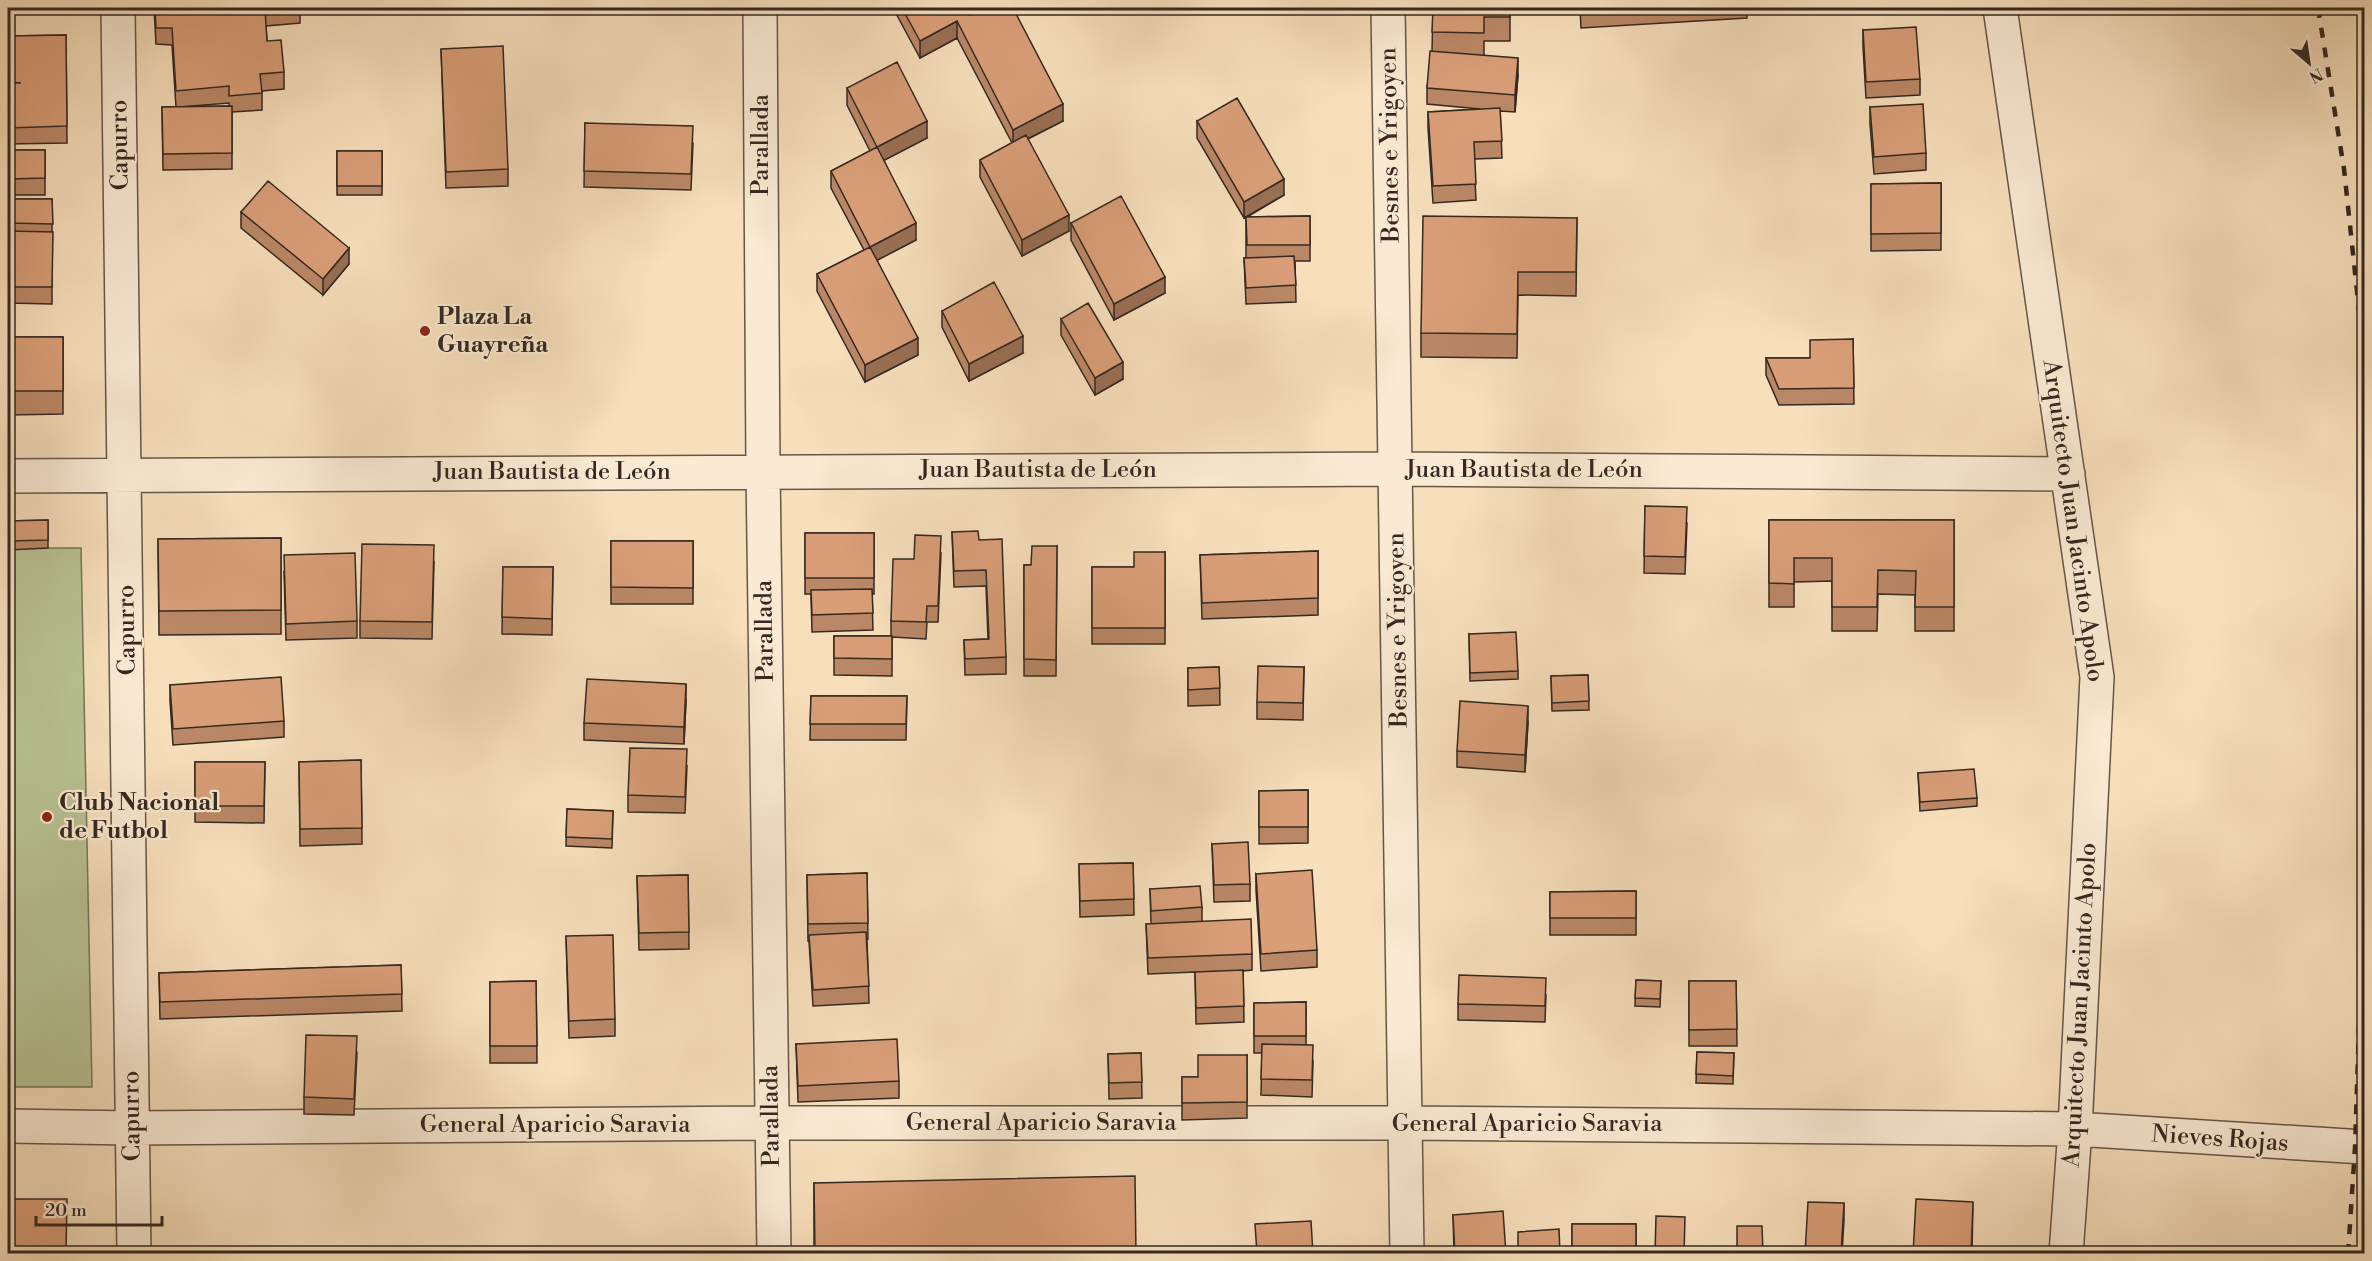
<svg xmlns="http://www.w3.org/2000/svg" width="2372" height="1261" viewBox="0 0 2372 1261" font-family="'Libre Bodoni',serif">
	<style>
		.green { fill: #b8c394; stroke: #76765a; stroke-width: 1.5 }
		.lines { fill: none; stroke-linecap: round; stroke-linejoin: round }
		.minor-casing { stroke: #655648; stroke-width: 36 }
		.minor { stroke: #faead3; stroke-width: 33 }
		.rail { stroke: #342821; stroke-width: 4.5; stroke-dasharray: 10 10; stroke-linecap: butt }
		.wall { fill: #bb8867; stroke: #342821; stroke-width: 1.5; fill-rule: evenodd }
		.shaded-wall { fill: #986f54; stroke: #342821; stroke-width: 1.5 }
		.building { fill: #d99e78; stroke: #342821; stroke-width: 1.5 }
		.poi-dot { fill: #8f2418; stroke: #faead3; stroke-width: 2 }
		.labels { text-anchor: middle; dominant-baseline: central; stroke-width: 4.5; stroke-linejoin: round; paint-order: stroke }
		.street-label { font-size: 24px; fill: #342821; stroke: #faead3 }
		.poi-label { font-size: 24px; font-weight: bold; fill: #342821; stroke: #faead3; text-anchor: start }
	</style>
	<rect width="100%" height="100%" fill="#f7dfbc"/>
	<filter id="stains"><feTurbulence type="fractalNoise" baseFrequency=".00333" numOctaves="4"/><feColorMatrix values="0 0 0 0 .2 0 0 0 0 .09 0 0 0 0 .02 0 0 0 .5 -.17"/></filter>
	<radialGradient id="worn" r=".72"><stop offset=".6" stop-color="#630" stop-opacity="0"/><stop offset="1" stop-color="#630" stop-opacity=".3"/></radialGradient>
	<path class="green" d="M8 548H81L92 1087H8Z"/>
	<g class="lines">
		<defs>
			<path id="minor" d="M118 8 134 1254
				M760 8 763 471 774 1254
				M1388 8 1407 1254
				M2000 8 2097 677 2075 1129 2066 1254
				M8 476 1396 469 2068 474
				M8 1126 133 1128 771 1123H1405L2075 1129 2364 1147"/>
		</defs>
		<use href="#minor" class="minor-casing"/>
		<use href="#minor" class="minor"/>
		<path class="rail" d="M2318 8 2344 169 2364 357
			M2348 1254 2355 1148 2364 877"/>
	</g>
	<path class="wall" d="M154 8H300V23L266 26 267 41 284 72V89L262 91V110L232 112V169L163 170 162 107H176L172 45 156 44ZM229 103V106L179 107Z
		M382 8H422V12L383 14Z
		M893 8H966L970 15 1063 121 1028 139 1069 231 1022 256 980 177V160L1012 143 957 38 920 58Z
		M1433 8H1510V41H1484V55L1518 75 1515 112 1500 111 1502 158 1474 159 1476 200 1433 203 1428 128V112L1480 109 1427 104V88L1432 51Z
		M1580 8H1747V18L1581 28Z
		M1863 30 1920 79V95L1866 98 1863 47Z
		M66 35 67 143 8 144V36Z
		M441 49 508 169V186L446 188Z
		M847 88 927 138 884 160 916 240 877 260 918 355 865 382 817 291V274L864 250 831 188V171L870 151 847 105Z
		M1870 107 1926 153V170L1874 174 1870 124Z
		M1197 121 1284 195 1247 217 1310 216V261H1295L1296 302 1246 304 1244 258H1246V217L1244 218 1197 138Z
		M585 123 693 143 691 190 584 187Z
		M8 150H45V195H10V199H52V304L8 303Z
		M337 151H382V195H337Z
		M1941 183V250L1871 251V184Z
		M241 212 349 264 323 295 241 228Z
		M1577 218 1576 296 1518 295 1517 358 1421 357V333Z
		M1071 223 1165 293 1114 320 1071 240Z
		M942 311 1023 353 969 381 942 327Z
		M1061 319 1123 379 1095 395 1061 335Z
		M8 337H63V414L8 415Z
		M1853 339 1854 404 1779 405 1766 375V358H1810Z
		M1645 506 1687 523 1685 574 1644 573Z
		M48 520V548L8 550V521Z
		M1769 520H1954V631H1915V595L1878 594 1877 631H1832V581L1794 582V607H1769Z
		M952 532 979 540 1006 657V674L965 675 964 640 988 639 986 586 954 587Z
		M805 533H874V594H872L873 630 812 632 811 594H805Z
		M281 538V634L159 635 158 539Z
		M611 541H693V604H611Z
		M1057 546 1056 676H1024V565H1031Z
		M1318 551V615L1202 619 1200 555Z
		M1165 552V644H1092V567H1134Z
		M941 553 938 622H927L926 639 892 637V676L834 675V636H891V621L914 559Z
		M434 562 432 639 360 638V621Z
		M503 567H553L552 635 502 634Z
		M284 572 357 621V638L286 640Z
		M1469 634 1518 671V679L1470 681Z
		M1219 667 1220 705 1188 706V668Z
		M1304 667 1303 720 1257 719V702Z
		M1588 675 1589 710 1552 711 1551 676Z
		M170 685 284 721V737L173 745 170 701Z
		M811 696H907L906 740H810Z
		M686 700 684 744 584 740V723Z
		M1528 722 1525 772 1457 767V751Z
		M361 760 362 844 300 846 299 762Z
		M195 762H265L264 823 195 822Z
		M687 766 685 813 628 812V795Z
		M1918 773 1977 798V806L1920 811Z
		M1308 790V843L1259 844V791Z
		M567 809 613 811 612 848 566 846Z
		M1212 844 1250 884V901L1214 902Z
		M1133 863 1134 915 1080 917 1079 864Z
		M867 873 868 939H867L869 1003 813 1006 809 941H808L807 875Z
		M1256 874 1317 950V967L1261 971 1256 890Z
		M688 875 689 949 639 950 637 876Z
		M1150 889 1202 907V922L1252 954V970L1243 971 1244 1022 1196 1024 1195 972 1148 974 1146 924H1151Z
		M1636 891V935H1550V892Z
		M566 936 615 1019V1036L569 1038Z
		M401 965 402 1011 160 1019 159 973Z
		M1636 980 1661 981 1660 1007 1635 1006Z
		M536 981 537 1063H490V982Z
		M1689 981H1736L1737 1046H1689Z
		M1546 995 1545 1022 1458 1020V1004Z
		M1306 1002V1045L1313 1061 1312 1097 1261 1095 1262 1053H1254V1003Z
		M796 1044 899 1081V1098L798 1102Z
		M1697 1052 1734 1053 1733 1084 1696 1083Z
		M357 1053 354 1115 304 1114V1097Z
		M1141 1053 1142 1098 1109 1099 1108 1054Z
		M1247 1055V1118L1182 1120V1077H1198Z
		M814 1183 1136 1254H814Z
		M1453 1215 1506 1254H1454Z
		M1572 1224H1636V1254H1572Z"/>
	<path class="shaded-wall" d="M957 21V38L920 58V41Z
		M1518 58V75L1515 112V95Z
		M1063 104V121L1013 146V130Z
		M927 121V138L877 164V147Z
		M1284 179V195L1244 218V202Z
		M1069 215V231L1022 256V240Z
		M916 223V240L870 264V247Z
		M349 248V264L323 295V279Z
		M1165 277V293L1114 320V304Z
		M1023 336V353L969 381V364Z
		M918 338V355L865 382V365Z
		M1123 362V379L1095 395V378Z
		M686 684V700L684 744V727Z
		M1528 706V722L1525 772V755Z
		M1973 1202 1972 1254H1971Z
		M1844 1203V1220L1842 1254H1841Z"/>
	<path class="building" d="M155 8H294L265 10 267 41 281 40 284 72 260 74 262 93 229 96V86L176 91 172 28H156Z
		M902 8H966L970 15 984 8H1013L1063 104 1013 130 957 21 920 41Z
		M1433 8H1510V17H1484V33L1432 32Z
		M1916 27 1920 79 1866 82 1863 30Z
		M66 35 67 126 8 128V83H21L8 82V36Z
		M503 46 508 169 446 172 441 49Z
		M1430 51 1518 58 1515 95 1427 88Z
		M897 62 927 121 877 147 847 88Z
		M1237 98 1284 179 1244 202 1197 121Z
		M1923 104 1926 153 1874 157 1870 107Z
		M232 106V153L163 154 162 107Z
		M1500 108 1502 141 1474 142 1476 184 1433 186 1428 112Z
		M585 123 693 126 691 174 584 171Z
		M1026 135 1069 215 1022 240 980 160Z
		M877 147 916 223 870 247 831 171Z
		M8 150H45V178L10 179V199H52L53 224 8 223Z
		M337 151H382V186H337Z
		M268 181 349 248 323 279 241 212Z
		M1941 183V233L1871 234V184Z
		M1121 196 1165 277 1114 304 1071 223Z
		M1310 216V245H1247L1246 217Z
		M1423 216 1577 218 1576 272H1518L1517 334 1421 333Z
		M8 231 53 232 52 287H8Z
		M870 247 918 338 865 365 817 274Z
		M1294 256 1296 285 1246 288 1244 258Z
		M994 282 1023 336 969 364 942 311Z
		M1088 303 1123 362 1095 378 1061 319Z
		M8 337H63V391H8Z
		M1853 339 1854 388 1779 389 1766 358H1810V340Z
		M1645 506 1687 507 1685 557 1644 556Z
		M48 520V540L8 541V521Z
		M1769 520H1954V607H1915L1916 571 1878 570 1877 607H1832V558H1794V584L1769 583Z
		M978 531 979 540 1002 539 1006 657 965 659 964 640 989 639 986 570 954 571 952 532Z
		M805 533H874V578H805Z
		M915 535 941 536 938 606H927L926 622 891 621 893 559H914Z
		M281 538V610L159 611 158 539Z
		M611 541H693V588L611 587Z
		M362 544 434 545 432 622 360 621Z
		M1032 546H1057L1056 660 1024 659V565H1031Z
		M1318 551V598L1202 603 1200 555Z
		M1134 552H1165V628H1092V567H1134Z
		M355 553 357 621 286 624 284 555Z
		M503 567H553L552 619 502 617Z
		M872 589 873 613 812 615 811 590Z
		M1516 632 1518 671 1470 673 1469 634Z
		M834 636H892V659L834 658Z
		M1258 666 1304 667 1303 703 1257 702Z
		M1219 667 1220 688 1188 690V668Z
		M1588 675 1589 701 1552 703 1551 676Z
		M281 677 284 721 173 729 170 685Z
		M587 679 686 684 684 727 584 723Z
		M811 696H907L906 724H810Z
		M1460 701 1528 706 1525 755 1457 751Z
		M630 748 687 749 685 797 628 795Z
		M361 760 362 828 300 829 299 762Z
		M195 762H265L264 806H195Z
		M1974 769 1977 798 1920 802 1918 773Z
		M1308 790V827H1259V791Z
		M567 809 613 811 612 839 566 837Z
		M1248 842 1250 884 1214 885 1212 844Z
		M1133 863 1134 899 1080 901 1079 864Z
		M1312 870 1317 950 1261 954 1256 874Z
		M867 873 868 923 808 924 807 875Z
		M688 875 689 932 639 933 637 876Z
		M1200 886 1202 907 1151 911 1150 889Z
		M1636 891V918H1550V892Z
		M1251 919 1252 954 1148 958 1146 924Z
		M866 932 869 986 813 990 809 935Z
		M613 935 615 1019 569 1021 566 936Z
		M401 965 402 994 160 1002 159 973Z
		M1243 970 1244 1006 1196 1008 1195 972Z
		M1459 975 1546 978 1545 1006 1458 1004Z
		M1636 980 1661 981 1660 999 1635 998Z
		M536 981 537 1046H490V982Z
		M1689 981H1736L1737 1029 1689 1030Z
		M1306 1002V1036H1254V1003Z
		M306 1035 357 1036 354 1099 304 1097Z
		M897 1039 899 1081 798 1086 796 1044Z
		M1262 1044 1313 1045 1312 1080 1261 1079Z
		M1697 1052 1734 1053 1733 1076 1696 1074Z
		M1141 1053 1142 1082 1109 1083 1108 1054Z
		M1198 1055H1247V1102L1182 1103V1077H1198Z
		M1135 1176 1136 1254H815L814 1183Z
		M12 1199H67L66 1254H11Z
		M1916 1199 1973 1202 1971 1254H1913Z
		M1808 1202 1844 1203 1841 1254H1805Z
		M1503 1211 1506 1254H1455L1453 1215Z
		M1656 1216 1685 1217 1684 1254H1655Z
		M1311 1221 1313 1254H1257L1255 1224Z
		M1572 1224H1636V1252L1572 1253Z
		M1737 1226H1762L1763 1254H1737Z
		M1559 1229 1560 1254H1518V1232Z"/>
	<g class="poi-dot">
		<circle cx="425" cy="331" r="6"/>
		<circle cx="47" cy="817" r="6"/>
	</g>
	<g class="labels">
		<g class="street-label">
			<text transform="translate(120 145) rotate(-91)">Capurro</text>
			<text transform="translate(761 145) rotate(-90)">Parallada</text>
			<text transform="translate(1390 145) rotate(-91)">Besnes e Yrigoyen</text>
			<text x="1038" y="470">Juan Bautista de León</text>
			<text x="1524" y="470">Juan Bautista de León</text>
			<text x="552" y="472">Juan Bautista de León</text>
			<text transform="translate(2073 521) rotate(82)">Arquitecto Juan Jacinto Apolo</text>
			<text transform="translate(127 630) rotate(-91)">Capurro</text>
			<text transform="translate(1398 630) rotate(-91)">Besnes e Yrigoyen</text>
			<text transform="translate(765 631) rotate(-91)">Parallada</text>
			<text transform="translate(2080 1005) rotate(-87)">Arquitecto Juan Jacinto Apolo</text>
			<text transform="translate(132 1116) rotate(-91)">Capurro</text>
			<text transform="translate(771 1116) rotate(-91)">Parallada</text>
			<text x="1041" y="1123">General Aparicio Saravia</text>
			<text x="1527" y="1124">General Aparicio Saravia</text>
			<text x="555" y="1125">General Aparicio Saravia</text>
			<text transform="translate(2220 1139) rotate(4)">Nieves Rojas</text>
		</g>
		<g class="poi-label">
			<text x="437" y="317">Plaza La<tspan x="437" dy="28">Guayreña</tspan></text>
			<text x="59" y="803">Club Nacional<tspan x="59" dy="28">de Futbol</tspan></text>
		</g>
	</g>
	<rect width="2372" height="1261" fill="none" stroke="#f7dfbc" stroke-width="30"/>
	<rect x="9" y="9" width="2354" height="1243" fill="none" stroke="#342821" stroke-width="3"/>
	<rect x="15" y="15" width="2342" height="1231" fill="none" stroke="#342821" stroke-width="1.5"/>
	<g transform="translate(2309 63) rotate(151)" stroke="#faead3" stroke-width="4.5" paint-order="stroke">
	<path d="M0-4.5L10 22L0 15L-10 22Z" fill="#342821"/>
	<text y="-9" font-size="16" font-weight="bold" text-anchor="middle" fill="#342821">N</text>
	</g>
	<path d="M36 1216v9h126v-9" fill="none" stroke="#342821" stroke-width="3"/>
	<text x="45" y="1216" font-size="18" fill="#342821" stroke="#faead3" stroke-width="4.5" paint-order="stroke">20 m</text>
	<rect width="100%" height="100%" filter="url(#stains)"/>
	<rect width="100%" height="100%" fill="url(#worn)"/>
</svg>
